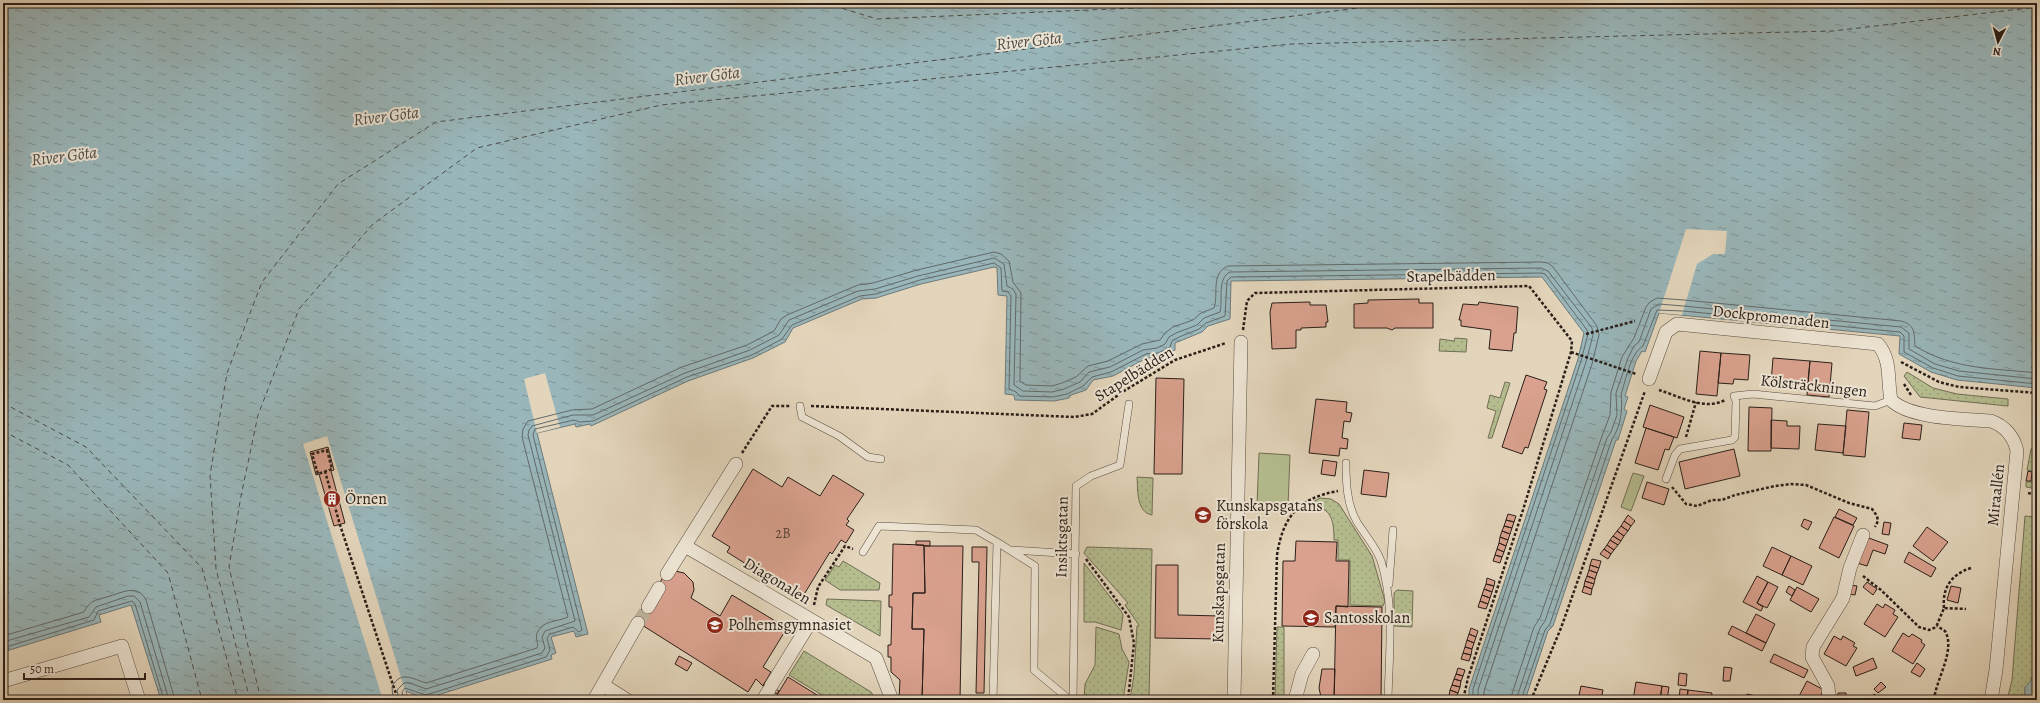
<svg xmlns="http://www.w3.org/2000/svg" width="2040" height="703" viewBox="0 0 2040 703" font-family="Alegreya,serif">
	<style>
		.grass { fill: url(#grass-dots); stroke: #706e54 }
		.pitch { fill: #b5bd8f; stroke: #706e54 }
		.water { fill: url(#water-ripples); stroke: #6d7a7a }
		.pier { fill: #e3d5bb }
		.lines { fill: none; stroke-linecap: round; stroke-linejoin: round }
		.shore { stroke: #626a6a; stroke-width: 1 }
		.ferry { stroke: #4b4c49; stroke-width: 1; stroke-dasharray: 5 4; stroke-linecap: butt }
		.building { fill: #d9a18e; stroke: #2a1f19 }
		.street-tunnel { stroke: #beb19b; stroke-width: 13; stroke-dasharray: 13 6; stroke-linecap: butt }
		.lane-casing { stroke: #584c42; stroke-width: 8 }
		.street-casing { stroke: #584c42; stroke-width: 14 }
		.path { stroke: #2a1f19; stroke-width: 2.5; stroke-dasharray: 3 2; stroke-linecap: butt }
		.lane { stroke: #ede4d3; stroke-width: 7 }
		.street { stroke: #ede4d3; stroke-width: 13 }
		.labels { text-anchor: middle; dominant-baseline: central; stroke-width: 4; stroke-linejoin: round; paint-order: stroke }
		.number-label { font-size: 14px; fill: #564036 }
		.street-label { font-size: 16px; fill: #2a1f19; stroke: #ede4d3 }
		.poi-label { font-size: 16px; fill: #2a1f19; stroke: #ede4d3; text-anchor: start }
		.water-label { font-size: 17px; font-style: italic; fill: #4b4c49; stroke: #ede4d3 }
	</style>
	<defs>
		<pattern id="grass-dots" width="8" height="8" patternUnits="userSpaceOnUse"><rect width="8" height="8" fill="#b5bd8f"/><path d="M2 2h.1M6 6h.1" fill="none" stroke="#9ca27b" stroke-width="1.8" stroke-linecap="round"/></pattern>
		<pattern id="water-ripples" width="26" height="14" patternUnits="userSpaceOnUse"><rect width="26" height="14" fill="#99b6ba"/><path d="M2 4q2-2 4 0t4 0M15 11q2-2 4 0t4 0" fill="none" stroke="#7d9396"/></pattern>
	</defs>
	<rect width="100%" height="100%" fill="#e3d5bb"/>
	<filter id="stains"><feTurbulence type="fractalNoise" baseFrequency=".005" numOctaves="4"/><feColorMatrix values="0 0 0 0 .2 0 0 0 0 .09 0 0 0 0 .02 0 0 0 .5 -.17"/></filter>
	<radialGradient id="worn" r=".72"><stop offset=".6" stop-color="#630" stop-opacity="0"/><stop offset="1" stop-color="#630" stop-opacity=".3"/></radialGradient>
	<path class="grass" d="M1455 338 1467 339 1466 352 1439 351 1440 339 1454 341Z
		M1907 372 1933 388 1957 394 2008 399V406L1920 397 1904 376Z
		M1505 382 1510 383 1492 438H1488L1496 411 1487 408 1490 395 1500 398Z
		M2037 444V489L2026 487V482H2032L2033 472 2027 470 2031 449Z
		M1137 477 1153 478 1152 515C1136 512 1138 490 1137 477Z
		M1320 498 1331 499 1339 504 1372 556 1385 601 1383 606 1350 605V560H1338V540H1334C1334 519 1331 505 1306 506Z
		M2025 516 2037 517V667L2030 682 2025 687V700H2007L2012 680Z
		M1087 547 1152 549 1149 700H1130L1134 675 1137 626 1139 625 1125 605 1128 603 1084 553Z
		M843 561 880 583 879 590H840L825 580 835 565 839 567Z
		M1084 563 1121 611 1123 615 1121 630 1095 622H1084Z
		M1397 590 1413 591 1412 627 1394 626V593Z
		M827 599 881 601 880 636 826 605Z
		M1096 627 1119 634 1122 649 1129 662 1123 700H1084L1085 684 1095 665Z
		M1277 627H1284V700H1275Z
		M804 651 871 692 876 700H830L789 675Z"/>
	<path class="pitch" d="M1259 453 1290 455 1288 506 1257 505Z
		M1633 473 1644 476 1631 511 1621 507Z"/>
	<path class="water" d="M3 3H2037V388L1957 380 1931 372 1899 354 1900 336 1659 313 1645 352 1642 351 1636 361 1625 396 1628 397 1624 409 1627 411 1618 440H1616L1553 626 1548 631 1525 700H1469V689L1578 359 1584 333 1542 277 1231 281 1230 319 1208 326 1202 332 1175 343V350L1158 357 1147 358 1113 376 1093 380 1086 390 1071 395 1069 398 1054 401 1015 400 1014 395 1005 394 1007 296 998 295 997 268 994 267 921 284 876 298 862 299 793 328 785 342 753 358 688 381 591 426 590 424 576 427 575 424 537 433 588 634 576 637 574 631 551 637 556 653 551 655 552 659 425 699 406 691 408 700H161L131 605 99 615 101 622 3 652Z
		M2037 667V700H2025V687L2030 682Z"/>
	<path class="pier" d="M1686 229 1727 231 1725 254H1713L1697 264 1682 315 1659 313Z
		M545 373 560 427 537 433 524 379Z
		M327 436 408 700H383L303 444Z"/>
	<g class="lines">
		<path class="shore" d="M3 636 84 612C86 608 88 605 92 602 97 599 104 598 110 596 123 592 138 584 146 600L175 700
			M3 642 89 617 96 607 128 596H134L140 602 169 700
			M3 648 94 620 98 611 132 601 135 604 164 700
			M393 700 392 687C400 670 413 679 426 683L537 648C539 644 535 638 537 633 542 620 558 622 568 617L522 437 523 429 528 421 572 410 592 409 682 367 747 345 774 331 781 319 787 315 858 285 873 283 917 270 994 252 1001 254 1009 261 1013 282 1021 293 1020 381 1026 385 1052 386 1062 383 1076 377 1088 366 1108 361 1142 344 1160 340 1165 333 1173 327 1193 320 1201 313 1214 308C1219 294 1210 274 1228 266L1541 262 1548 263 1553 267 1597 326 1599 335 1592 364 1484 691V700
			M399 700 397 690 404 683H410L426 689 542 653 545 648 542 637 545 631 575 621 528 435 529 430 532 426 573 415H593L685 373 750 350 779 335 789 320 858 291 875 289 918 276 994 258 1004 264 1007 286 1013 289 1016 294 1014 385 1023 391 1052 392 1064 389 1080 382 1089 372 1110 367 1143 350 1157 348 1165 344 1169 337 1176 333 1197 325 1204 318 1220 312C1223 300 1217 278 1230 272L1541 268 1548 271 1592 328 1593 335 1586 362 1478 690V700
			M404 700 402 692 405 688 426 695 546 657 550 650 547 638 550 634 573 627 579 632 582 630 533 435 535 429 574 420 580 422 593 421 687 377 752 355 782 339 792 325 860 296 876 294 920 280 994 263 1001 268 1002 291 1008 292 1011 296 1009 389 1016 392 1020 396 1053 397 1067 394 1083 386 1092 377 1111 372 1146 354 1158 353 1170 347 1172 341 1179 337 1199 329 1206 323 1225 316 1227 281 1231 277 1541 273 1545 274 1587 330 1588 334 1581 361 1473 689V700
			M1510 700 1534 627 1540 618 1602 436 1610 415 1611 392 1622 357 1634 338 1646 307 1650 302 1657 298 1684 300 1901 321C1916 325 1914 334 1915 346 1955 370 1992 368 2037 373
			M1516 700 1540 628 1545 621 1607 438 1611 432 1617 415 1616 393 1628 358 1634 346 1639 342 1651 309 1659 304 1683 306 1901 327 1909 333V349L1935 364 1959 371 2037 379
			M1521 700 1545 630 1550 624 1612 439C1621 427 1623 408 1621 394 1626 380 1630 354 1643 346L1657 310 1683 311 1900 332 1904 336V352L1933 368 1958 376 2037 384"/>
		<path class="ferry" d="M825 3 877 19 1254 3
			M3 403 86 447 202 568 238 700
			M3 431 68 465 168 573 202 700
			M250 700 216 569 210 475 227 373 262 282 338 184 436 122 1399 3
			M261 700 229 567 241 496 258 415 299 309 373 224 477 148 661 105 1292 44 1833 31 2037 7"/>
	</g>
	<path class="building" d="M1419 299V303H1433V328H1395L1392 330 1387 328H1354V304L1368 303V300Z
		M1310 302V305H1326L1328 322H1326V327L1301 328V330H1296V348L1272 349 1270 312 1272 303Z
		M1479 302 1518 307 1516 333H1514L1512 351 1489 349 1491 330 1461 326V320H1459L1463 304 1478 305Z
		M1700 351 1721 353 1717 396 1696 394Z
		M1721 353 1750 355 1748 380 1734 379 1733 384 1718 383Z
		M1773 358 1810 361 1807 391 1794 390 1795 385 1771 383Z
		M1810 361 1832 363 1829 397 1807 395Z
		M1526 375 1547 382 1544 389 1547 390 1528 448 1525 447 1522 454 1502 447Z
		M1156 378 1184 379 1182 474H1154Z
		M1316 399 1347 402 1346 412 1352 413 1350 422 1344 421 1342 438 1348 439 1347 449 1340 448 1339 456 1309 453Z
		M1650 405 1684 417 1677 438 1643 427Z
		M1749 407 1772 408 1771 451H1748Z
		M1847 410 1869 412 1865 457 1843 455Z
		M1771 420 1787 421V426H1800L1799 449 1771 448Z
		M1904 423 1922 425 1920 440 1902 438Z
		M1818 424 1846 426 1843 453 1815 450Z
		M1646 428 1674 437 1669 450 1665 449 1658 470 1635 463Z
		M328 447 334 470 331 471 345 523 334 526 319 474 316 475 310 452Z
		M1734 449 1740 476 1685 489 1679 462Z
		M1323 460 1337 462 1335 476 1321 474Z
		M753 469 782 487 788 477 820 496 833 475 864 494 847 519 849 521 846 525 854 530 846 543 841 540 832 554 830 552 800 601 772 583 773 581 727 552 730 547 712 536Z
		M1364 470 1389 473 1386 497 1361 494Z
		M2028 471 2032 472 2031 481H2026Z
		M1647 482 1669 489 1664 505 1642 498Z
		M1839 509 1857 518 1853 525 1835 517Z
		M1508 514 1516 516 1514 522 1506 520Z
		M1628 515 1635 521 1631 526 1624 521Z
		M1834 517 1854 526 1839 558 1819 548Z
		M1804 519 1812 522 1808 530 1801 526Z
		M1506 520 1514 522 1512 528 1504 526Z
		M1624 521 1631 526 1628 531 1621 526Z
		M1884 522 1891 523 1889 535 1882 534Z
		M1504 526 1512 528 1510 534 1502 531Z
		M1621 526 1628 531 1624 536 1617 531Z
		M1927 527 1948 542 1933 561 1913 546Z
		M1502 531 1510 534 1508 540 1500 537Z
		M1617 531 1624 536 1621 541 1613 536Z
		M1613 536 1621 541 1618 545 1610 540Z
		M1500 537 1508 540 1506 546 1499 543Z
		M1866 537 1888 545 1885 554 1873 550 1867 566 1857 563Z
		M1610 540 1618 545 1614 550 1607 545Z
		M916 541H930V546L916 545Z
		M1296 541 1337 542 1336 561H1349L1348 607 1336 606 1335 627 1282 626 1283 561H1295Z
		M1499 543 1506 546 1504 552 1497 549Z
		M893 544 924 545 925 593H913L912 629H924L922 700H899L900 680 891 672V657H888V645H891L892 607H889V595H892Z
		M1607 545 1614 550 1611 554 1604 549Z
		M924 546H963L960 700H922L924 629H912L913 593H925Z
		M972 547H987L984 693H976L979 562H972Z
		M1772 547 1791 556 1782 575 1763 566Z
		M1497 549 1504 552 1502 557 1495 555Z
		M1604 549 1611 554 1608 559 1600 554Z
		M1909 552 1936 568 1931 577 1904 562Z
		M1495 555 1502 557 1500 563 1493 561Z
		M1791 556 1812 566 1803 585 1782 575Z
		M1592 559 1601 561 1599 568 1590 565Z
		M1156 565H1178V615L1221 616V639L1155 638Z
		M1590 565 1599 568 1597 573 1589 570Z
		M1589 570 1597 573 1595 579 1587 576Z
		M675 571 684 573 693 582 694 590 691 598 720 616 732 595 787 628 763 667 771 672 763 686 756 679 748 692 634 620 664 576Z
		M1587 576 1595 579 1594 584 1585 581Z
		M1757 576 1768 582 1757 603 1763 607 1761 611 1743 602Z
		M1487 578 1495 581 1494 586 1486 584Z
		M1585 581 1594 584 1592 589 1584 586Z
		M1768 582 1778 587 1767 608 1757 603Z
		M1867 582 1877 589 1873 595 1863 587Z
		M1486 584 1494 586 1492 592 1484 589Z
		M1850 585 1857 586 1855 595 1848 594Z
		M1584 586 1592 589 1591 595 1582 592Z
		M1789 586 1795 590 1792 596 1786 592Z
		M1951 586 1961 588 1958 603 1947 600Z
		M1797 587 1819 599 1811 612 1790 600Z
		M1484 589 1492 592 1490 598 1482 595Z
		M1482 595 1490 598 1488 604 1480 601Z
		M1480 601 1488 604 1486 609 1478 607Z
		M1877 604 1883 608 1885 604 1895 610 1893 614 1898 617 1885 637 1864 624Z
		M1336 606 1382 607 1381 700H1334Z
		M1756 614 1775 624 1766 643 1746 633Z
		M1732 626 1766 643 1762 651 1728 634Z
		M1471 628 1478 631 1476 637 1469 634Z
		M1903 633 1909 637 1912 634 1922 640 1921 642 1925 645 1913 664 1892 651Z
		M1469 634 1476 637 1474 643 1467 640Z
		M1834 636 1841 640 1843 636 1855 643 1853 646 1857 648 1846 666 1824 654Z
		M1467 640 1474 643 1472 649 1465 647Z
		M1465 647 1472 649 1471 655 1463 653Z
		M1463 653 1471 655 1469 661 1461 659Z
		M1774 654 1808 670 1804 678 1770 662Z
		M679 656 692 663 687 671 675 664Z
		M1873 658 1877 668 1856 676 1853 667Z
		M1917 663 1925 669 1920 677 1911 672Z
		M1724 667 1732 668 1730 681H1723Z
		M1458 668 1465 670 1463 676 1456 674Z
		M1322 669H1335L1334 697H1321L1319 688Z
		M1679 673 1687 674 1686 686 1678 685Z
		M1456 674 1463 676 1461 681 1454 679Z
		M788 677 825 700H774Z
		M1454 679 1461 681 1460 687 1452 685Z
		M1807 681 1824 690 1818 700H1797Z
		M765 682 779 691 777 694 763 686Z
		M1636 682 1662 686 1660 700H1633Z
		M1881 682 1886 687 1878 693 1874 689Z
		M1452 685 1460 687 1458 693 1450 690Z
		M1581 686 1603 690 1601 700H1578Z
		M1662 686 1669 687 1667 700H1660Z
		M1680 689 1688 690 1687 700H1679Z
		M1450 690 1458 693 1456 698 1449 696Z
		M1688 690 1712 693 1711 700H1687Z
		M1838 693H1846V700H1838Z
		M1747 694 1756 696V699L1761 700H1735V697L1746 699Z
		M1874 694 1883 700H1870Z
		M1449 696 1456 698V700H1447Z
		M1727 696 1735 697V700H1726Z"/>
	<g class="lines">
		<path class="street-tunnel" d="M638 623 648 607"/>
		<defs>
			<path id="lane" d="M800 406 802 417 839 436 868 457 881 459
				M1346 463C1346 483 1347 505 1357 522 1365 535 1376 547 1381 561 1395 606 1389 654 1388 700
				M1666 479 1675 455 1680 449 1732 440 1735 437 1736 401 1734 396 1753 394 1875 406 1891 400
				M997 542 1035 566 1034 670 1070 700
				M1012 550 1076 554
				M863 552 879 526 976 530 997 542 993 700
				M1389 584 1393 530
				M1073 700 1076 486 1091 476 1120 465 1129 404"/>
			<path id="street" d="M1649 379 1666 332 1677 324 1878 344C1892 361 1887 380 1891 400 1910 419 1964 419 1991 421 2005 426 2014 437 2017 451L1996 670 1991 700
				M685 546 876 658 892 700
				M667 574 736 464
				M648 607 659 588
				M3 681 122 646 139 700
				M603 685 627 700
				M771 686 811 621
				M594 700 638 623
				M763 700 769 690
				M1234 700 1241 342
				M1295 700 1302 674 1313 654
				M1829 700 1828 686 1812 657 1813 647 1843 598 1850 568 1863 535"/>
		</defs>
		<use href="#lane" class="lane-casing"/>
		<use href="#street" class="street-casing"/>
		<path class="path" d="M1243 330 1247 301 1255 293 1529 286 1572 341 1571 352 1523 510 1468 678 1463 700
			M1586 334 1635 321
			M1571 352 1636 374
			M1901 362 1939 382 1959 387 2037 393
			M1904 384 1911 395
			M1659 390C1679 396 1704 411 1725 400
			M811 406 1074 417 1092 414 1124 391 1175 360 1226 343
			M1686 437 1696 402
			M327 450 332 469 318 474 312 454Z
			M742 453 772 406H790
			M325 471 340 525 398 700
			M1672 487 1686 504 1697 506 1712 500H1722L1735 495 1775 486 1791 484 1806 485 1849 503 1872 509 1877 516 1878 521 1875 527
			M2028 493 2037 495
			M1086 559 1129 617 1134 643 1128 700
			M1863 576 1881 590 1919 627 1929 630 1934 628 1937 625 1944 608 1966 609
			M814 605 818 587 845 546 853 549
			M1944 608C1942 587 1952 574 1971 568
			M1273 700 1277 555C1283 516 1299 498 1338 491
			M1531 700 1561 628 1645 391
			M1934 700C1936 679 1956 650 1945 631L1937 626"/>
		<use href="#lane" class="lane"/>
		<use href="#street" class="street"/>
	</g>
	<defs>
		<symbol id="building-disc" viewBox="-11 -11 22 22"><circle r="9.5" fill="#8f2418" stroke="#ede4d3"/><path d="M-4-6H4V6H1V3H-1V6H-4ZM-2.5-4.3h1.7v1.8h-1.7ZM.8-4.3h1.7v1.8H.8ZM-2.5-1h1.7V.8h-1.7ZM.8-1h1.7V.8H.8Z" fill="#fff"/></symbol>
		<symbol id="school-disc" viewBox="-11 -11 22 22"><circle r="9.5" fill="#8f2418" stroke="#ede4d3"/><path d="M0-5L7-2L0 1L-7-2ZM-4 1L0 2.5L4 1V4Q0 6-4 4Z" fill="#fff"/></symbol>
	</defs>
	<g fill-rule="evenodd">
		<use href="#building-disc" x="322" y="489" width="20" height="20"/>
		<use href="#school-disc" x="1193" y="505" width="20" height="20"/>
		<use href="#school-disc" x="1301" y="608" width="20" height="20"/>
		<use href="#school-disc" x="705" y="615" width="20" height="20"/>
	</g>
	<g class="labels">
		<g class="number-label">
			<text x="783" y="533">2B</text>
		</g>
		<g class="street-label">
			<text transform="translate(1451 276) rotate(-1)">Stapelbädden</text>
			<text transform="translate(1771 317) rotate(6)">Dockpromenaden</text>
			<text transform="translate(1134 374) rotate(-32)">Stapelbädden</text>
			<text transform="translate(1814 386) rotate(6)">Kölsträckningen</text>
			<text transform="translate(1996 495) rotate(-84)">Miraallén</text>
			<text transform="translate(1062 537) rotate(-89)">Insiktsgatan</text>
			<text transform="translate(777 581) rotate(31)">Diagonalen</text>
			<text transform="translate(1219 593) rotate(-89)">Kunskapsgatan</text>
		</g>
		<g class="poi-label">
			<text x="345" y="499">Örnen</text>
			<text x="1216" y="506">Kunskapsgatans<tspan x="1216" dy="18">förskola</tspan></text>
			<text x="1324" y="618">Santosskolan</text>
			<text x="728" y="625">Polhemsgymnasiet</text>
		</g>
		<g class="water-label">
			<text transform="translate(1029 41) rotate(-6)">River Göta</text>
			<text transform="translate(707 76) rotate(-7)">River Göta</text>
			<text transform="translate(386 116) rotate(-7)">River Göta</text>
			<text transform="translate(64 156) rotate(-7)">River Göta</text>
		</g>
	</g>
	<rect width="2040" height="703" fill="none" stroke="#e3d5bb" stroke-width="16"/>
	<rect x="4" y="4" width="2032" height="695" fill="none" stroke="#2a1f19" stroke-width="2"/>
	<rect x="8" y="8" width="2024" height="687" fill="none" stroke="#2a1f19"/>
	<g transform="translate(1998 42) rotate(186)" stroke="#ede4d3" stroke-width="3" paint-order="stroke">
	<path d="M0-3L7 15L0 10L-7 15Z" fill="#2a1f19"/>
	<text y="-6" font-size="11" font-weight="bold" text-anchor="middle" fill="#2a1f19">N</text>
	</g>
	<path d="M24 673v6h121v-6" fill="none" stroke="#2a1f19" stroke-width="2"/>
	<text x="30" y="673" font-size="12" fill="#2a1f19" stroke="#ede4d3" stroke-width="3" paint-order="stroke">50 m</text>
	<rect width="100%" height="100%" filter="url(#stains)"/>
	<rect width="100%" height="100%" fill="url(#worn)"/>
</svg>
